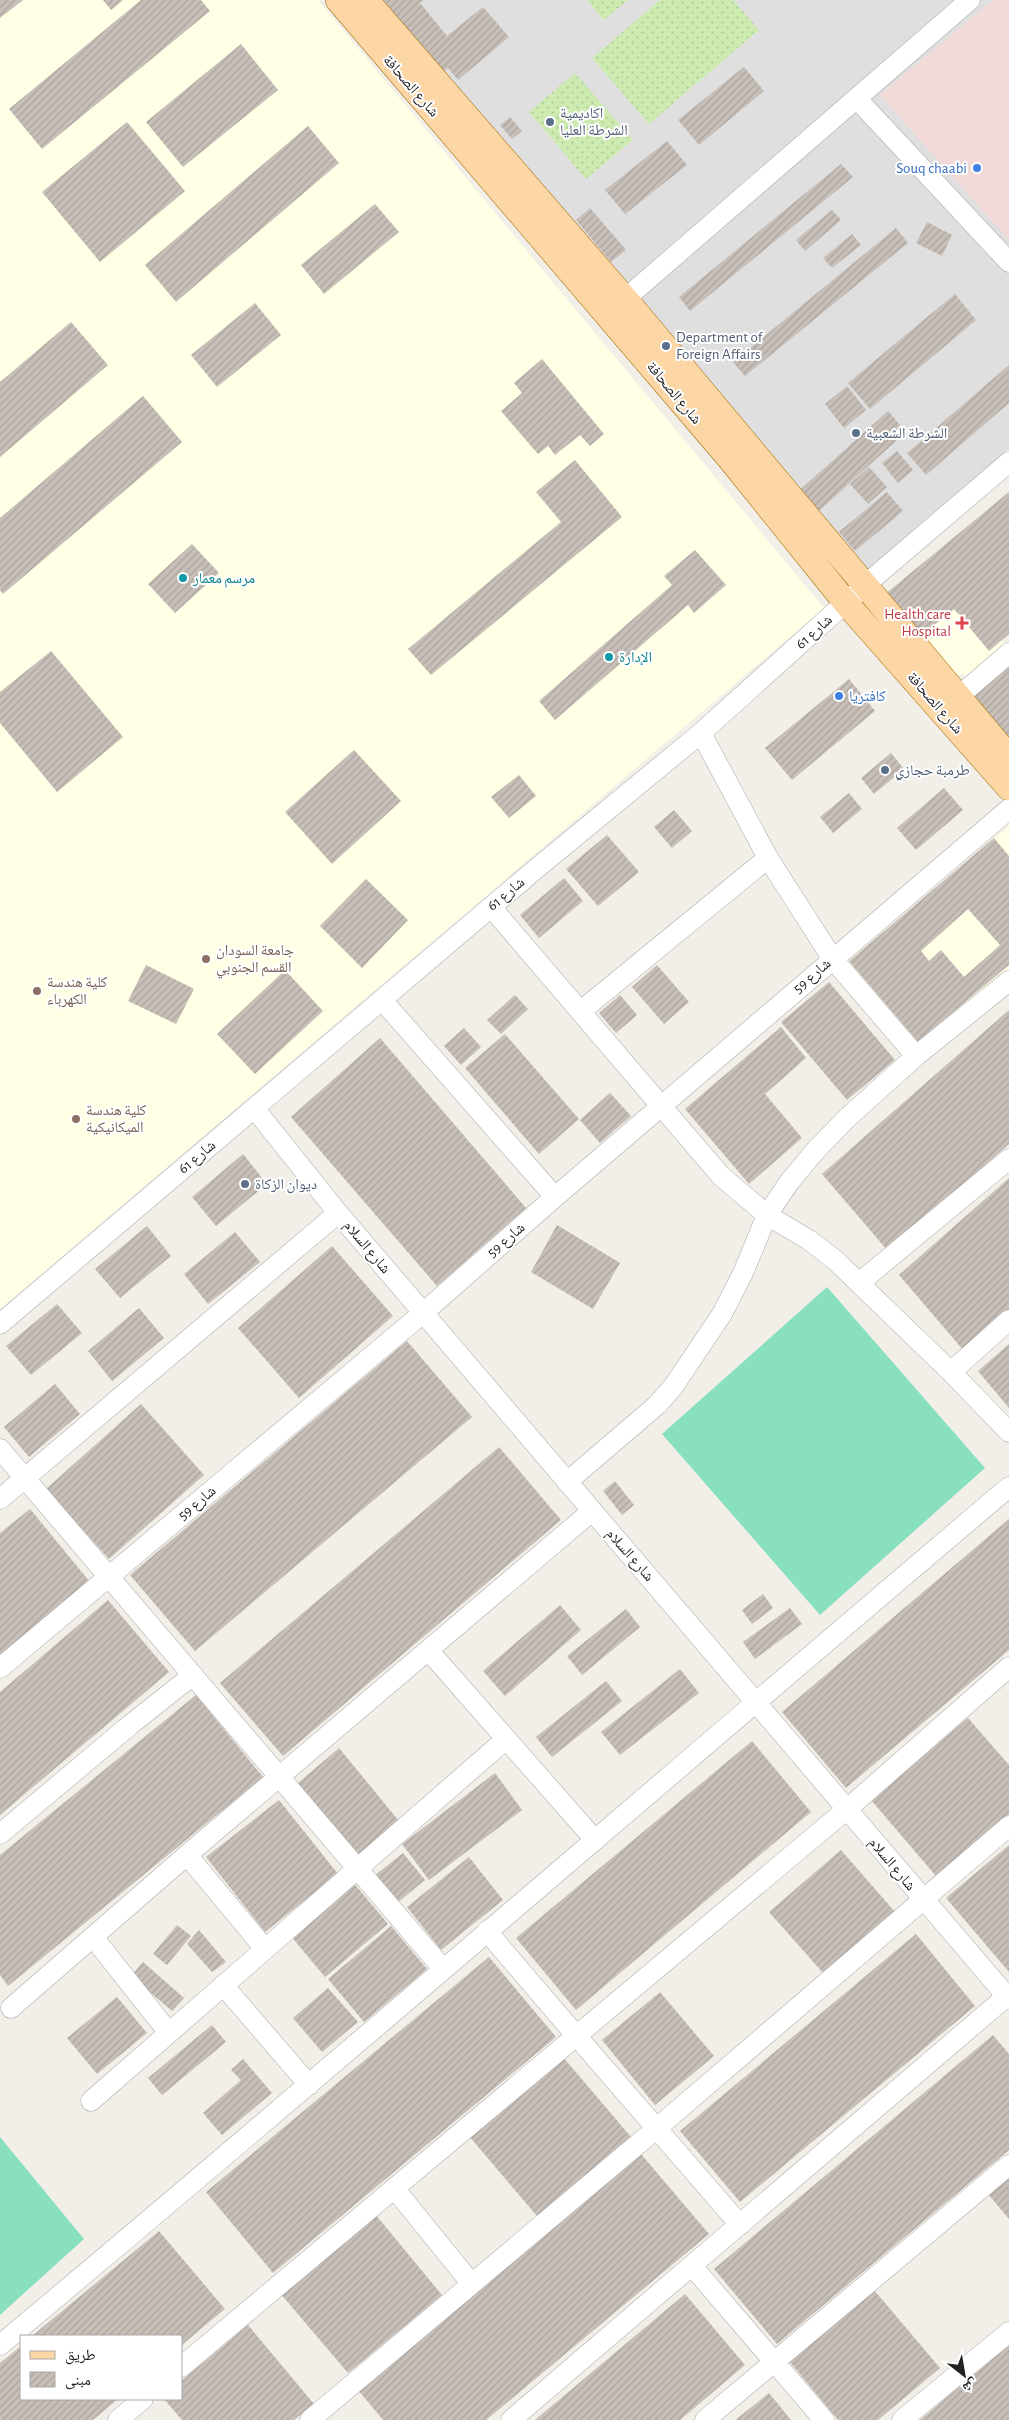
<svg xmlns="http://www.w3.org/2000/svg" width="1009" height="2420" viewBox="0 0 1009 2420" font-family="'Alegreya Sans','Noto Naskh Arabic',sans-serif">
	<style>
		.residential { fill: #e0dfdf }
		.commercial { fill: #f2dad9 }
		.education { fill: #ffffe5 }
		.garden { fill: url(#garden-dots) }
		.pitch { fill: #88e0be }
		.building { fill: url(#building-hatch); fill-rule: evenodd }
		.lines { fill: none; stroke-linecap: round; stroke-linejoin: round }
		.minor-casing { stroke: #a9a9a9; stroke-width: 21 }
		.major-casing { stroke: #a06b00; stroke-width: 26 }
		.minor { stroke: #fff; stroke-width: 20 }
		.major { stroke: #fcd6a4; stroke-width: 25 }
		.service-dot { fill: #5c6f8a; stroke: #fff; stroke-width: 2 }
		.shop-dot { fill: #3f7fe0; stroke: #fff; stroke-width: 2 }
		.culture-dot { fill: #0f9aa8; stroke: #fff; stroke-width: 2 }
		.health-dot { fill: #e0444e; stroke: #fff; stroke-width: 2 }
		.education-dot { fill: #8d6e63; stroke: #fff; stroke-width: 2 }
		.labels { text-anchor: middle; dominant-baseline: central; stroke-width: 4; stroke-linejoin: round; paint-order: stroke }
		.street-label { font-size: 15px; fill: #222; stroke: #fff }
		.service-label { font-size: 15px; fill: #4e5e75; stroke: #fff; text-anchor: start }
		.shop-label { font-size: 15px; fill: #366cbe; stroke: #fff; text-anchor: end }
		.culture-label { font-size: 15px; fill: #0d838f; stroke: #fff; text-anchor: start }
		.health-label { font-size: 15px; fill: #be3a42; stroke: #fff; text-anchor: end }
		.education-label { font-size: 15px; fill: #785e54; stroke: #fff; text-anchor: start }
	</style>
	<defs>
		<pattern id="garden-dots" width="8" height="8" patternUnits="userSpaceOnUse" patternTransform="scale(1.25)"><rect width="8" height="8" fill="#cdebb0"/><path d="M2 2h.1M6 6h.1" fill="none" stroke="#b0c997" stroke-width="1.8" stroke-linecap="round"/></pattern>
		<pattern id="building-hatch" width="6" height="6" patternUnits="userSpaceOnUse" patternTransform="scale(1.25)"><rect width="6" height="6" fill="#c7bfb8"/><path d="M-1 1l2-2M0 6l6-6M5 7l2-2" fill="none" stroke="#aba49e"/></pattern>
	</defs>
	<rect width="100%" height="100%" fill="#f2efe9"/>
	<path class="residential" d="M357 0H1009V449L848 587Z"/>
	<path class="commercial" d="M993 0H1009V240L880 95Z"/>
	<path class="education" d="M0 0H318L824 608 0 1309Z
		M966 599 1008 648 974 678 961 674 944 680 912 642Z
		M1009 826V975L918 1049 845 964Z"/>
	<path class="garden" d="M587 0H628L604 20Z
		M660 0H733L759 30 649 124 592 58Z
		M575 73 633 140 586 179 529 112Z"/>
	<path class="pitch" d="M827 1287 985 1468 820 1615 662 1434Z
		M0 2137 84 2239 0 2315Z"/>
	<path class="building" d="M0 0H23L0 18Z
		M103 0H123L111 10Z
		M141 0H201L210 11 42 149 9 109Z
		M383 0H424L420 3 447 36 483 7 509 37 458 80 448 68 443 72Z
		M241 44 278 90 183 167 146 122Z
		M744 67 764 91 699 145 678 120Z
		M510 117 522 131 512 139 500 125Z
		M127 122 185 191 100 262 42 192Z
		M308 126 339 163 176 302 145 265Z
		M667 141 687 165 625 214 605 190Z
		M841 164 853 177 690 311 679 297Z
		M375 204 399 232 324 294 301 265Z
		M590 208 626 250 611 262 576 220Z
		M832 210 841 220 805 251 796 240Z
		M927 222 952 235 942 256 916 243Z
		M896 228 908 243 745 376 733 362Z
		M852 234 861 245 832 268 823 258Z
		M955 294 976 320 870 409 848 383Z
		M255 303 281 335 217 387 191 355Z
		M71 322 108 365 0 457V382Z
		M542 359 604 434 590 446 580 435 555 455 548 446 538 454 501 411 522 393 514 383Z
		M1009 365V403L926 475 907 453Z
		M847 386 866 410 844 428 825 404Z
		M143 396 182 442 3 594 0 590V518Z
		M888 411 906 432 819 511 801 489Z
		M897 451 913 470 898 483 882 463Z
		M575 460 622 517 431 675 408 649 561 522 536 492Z
		M869 467 887 487 868 504 850 484Z
		M887 492 903 511 855 551 839 532Z
		M1009 492V634L989 651 954 609 919 637 884 595Z
		M192 544 219 573 175 613 148 584Z
		M695 550 726 585 694 613 688 605 555 720 539 701 672 585 664 576Z
		M51 651 123 737 57 792 0 723V692Z
		M1009 662V743L969 694Z
		M849 679 875 711 792 780 765 748Z
		M354 750 401 801 332 864 285 812Z
		M891 753 904 769 874 794 861 778Z
		M519 775 536 796 509 818 491 797Z
		M944 788 963 810 916 850 897 828Z
		M849 793 862 809 833 833 820 817Z
		M674 810 692 831 672 848 654 827Z
		M607 835 639 872 598 906 566 869Z
		M994 838 1009 856V965L918 1042 849 961ZM968 909 1000 945 964 977 941 950 929 961 921 951Z
		M564 878 583 901 539 938 520 915Z
		M366 879 408 920 362 968 320 926Z
		M146 965 194 989 176 1024 128 1001Z
		M657 965 689 1002 664 1024 632 987Z
		M285 970 323 1011 255 1074 217 1034Z
		M829 982 895 1060 847 1100 781 1022Z
		M515 995 528 1009 501 1034 487 1020Z
		M620 995 637 1015 616 1033 599 1013Z
		M1009 1010V1144L888 1251 822 1174Z
		M781 1027 806 1058 765 1094 802 1138 749 1184 685 1109Z
		M464 1028 481 1047 461 1065 444 1046Z
		M505 1034 579 1119 539 1154 465 1068Z
		M380 1038 526 1208 437 1286 291 1117Z
		M610 1093 631 1116 600 1143 580 1120Z
		M243 1154 267 1184 216 1226 192 1197Z
		M1009 1178V1312L964 1351 899 1275Z
		M557 1225 620 1263 593 1309 531 1272Z
		M147 1226 171 1256 120 1298 95 1269Z
		M235 1232 260 1262 208 1304 184 1274Z
		M332 1246 393 1316 299 1398 238 1328Z
		M57 1304 82 1333 31 1375 6 1346Z
		M139 1308 164 1338 112 1381 88 1351Z
		M407 1341 472 1417 195 1651 130 1575Z
		M1009 1344V1408L978 1371Z
		M55 1384 80 1414 29 1457 4 1427Z
		M141 1404 204 1475 109 1559 46 1489Z
		M499 1447 561 1520 283 1756 220 1683Z
		M615 1481 634 1505 622 1515 603 1491Z
		M30 1509 90 1582 0 1655V1533Z
		M1009 1519V1650L846 1788 782 1712Z
		M763 1594 773 1608 752 1624 742 1610Z
		M108 1600 169 1672 0 1815V1692Z
		M560 1605 581 1630 505 1696 483 1671Z
		M790 1608 802 1624 755 1659 743 1642Z
		M626 1609 640 1627 582 1675 567 1656Z
		M680 1669 699 1693 620 1755 601 1732Z
		M606 1681 622 1701 552 1757 536 1737Z
		M196 1695 263 1777 8 1986 0 1975V1855Z
		M968 1718 1009 1765V1814L936 1876 871 1800Z
		M752 1741 811 1812 576 2010 516 1938Z
		M339 1748 399 1821 358 1855 298 1783Z
		M495 1773 522 1810 429 1880 402 1844Z
		M279 1800 338 1874 265 1932 206 1857Z
		M1009 1845V1972L946 1898Z
		M841 1850 895 1912 824 1974 769 1912Z
		M403 1853 425 1880 397 1903 374 1876Z
		M469 1857 503 1900 441 1950 407 1907Z
		M352 1881 388 1924 325 1977 289 1934Z
		M177 1925 191 1936 167 1965 153 1954Z
		M391 1926 427 1969 364 2022 328 1979Z
		M199 1930 226 1962 212 1972 187 1944Z
		M916 1934 975 2006 740 2202 680 2131Z
		M489 1957 556 2037 273 2273 206 2192Z
		M143 1962 184 1998 172 2011 131 1976Z
		M328 1988 358 2022 322 2052 293 2018Z
		M660 1992 714 2056 655 2105 602 2040Z
		M117 1997 147 2033 97 2074 67 2038Z
		M212 2025 226 2042 162 2095 148 2078Z
		M993 2035 1009 2054V2150L777 2344 714 2269Z
		M563 2057 631 2137 537 2216 469 2136Z
		M243 2059 272 2093 222 2135 203 2113 241 2080 231 2070Z
		M641 2154 709 2234 486 2420H383L358 2390Z
		M1009 2177V2219L988 2194Z
		M375 2214 442 2295 348 2373 280 2293Z
		M159 2231 225 2309 196 2333 181 2346V2336H32Z
		M874 2290 940 2368 878 2420H838L789 2361Z
		M685 2294 745 2365 686 2415 680 2420H535Z
		M248 2325 314 2404 294 2420H182L164 2399H181V2381Z
		M1009 2345V2420H920L986 2364Z
		M21 2346V2399H118L93 2420H0V2363Z
		M769 2393 791 2420H736L739 2417Z"/>
	<g class="lines">
		<defs>
			<path id="minor" d="M857 99 1009 262
				M625 299 970 0
				M958 697 1009 653
				M701 733 768 858 832 958 916 1056
				M491 907 721 1176 767 1215 809 1240 835 1260 951 1372 1009 1432
				M382 1000 555 1197
				M581 1011 768 858
				M254 1108 338 1213 1009 1999
				M859 1283 1009 1159
				M0 1324 537 868 701 733 864 586 1009 462
				M951 1372 1009 1320
				M0 1449 443 1969
				M567 1482 657 1405 673 1387 722 1314 743 1273 767 1215 790 1181 816 1150 846 1119 916 1056 1009 981
				M0 1499 338 1213
				M429 1651 595 1840
				M0 1668 423 1313 555 1197 1009 809
				M0 1834 130 1725 193 1675
				M187 1855 265 1949
				M487 1931C570 2030 656 2127 740 2225
				M93 1937 169 2033
				M223 1985 309 2085
				M11 2008 187 1855 592 1511
				M91 2101 505 1740
				M394 2188 471 2283
				M692 2266 824 2420
				M0 2345C339 2062 672 1772 1009 1487
				M181 2367 846 1810 1009 1667
				M118 2420 143 2399
				M310 2420 657 2128 1009 1826
				M511 2420 1007 1996
				M705 2420 1009 2165
				M902 2420 1009 2332"/>
			<path id="major" d="M338 0 730 459 846 603 1009 788
				M366 0 625 299 1009 757"/>
		</defs>
		<use href="#minor" class="minor-casing"/>
		<use href="#major" class="major-casing"/>
		<use href="#minor" class="minor"/>
		<use href="#major" class="major"/>
	</g>
	<g class="service-dot">
		<circle cx="550" cy="122" r="5"/>
		<circle cx="666" cy="346" r="5"/>
		<circle cx="856" cy="433" r="5"/>
		<circle cx="885" cy="770" r="5"/>
		<circle cx="245" cy="1184" r="5"/>
	</g>
	<g class="shop-dot">
		<circle cx="977" cy="168" r="5"/>
		<circle cx="839" cy="696" r="5"/>
	</g>
	<g class="culture-dot">
		<circle cx="183" cy="578" r="5"/>
		<circle cx="609" cy="657" r="5"/>
	</g>
	<path class="health-dot" d="M959.5 615.5h5v5h5v5h-5v5h-5v-5h-5v-5h5z"/>
	<g class="education-dot">
		<circle cx="206" cy="959" r="5"/>
		<circle cx="37" cy="991" r="5"/>
		<circle cx="76" cy="1119" r="5"/>
	</g>
	<g class="labels">
		<g class="street-label">
			<text transform="translate(411 86) rotate(49)">شارع الصحافة</text>
			<text transform="translate(674 393) rotate(50)">شارع الصحافة</text>
			<text transform="translate(814 632) rotate(-42)">شارع 61</text>
			<text transform="translate(935 703) rotate(49)">شارع الصحافة</text>
			<text transform="translate(506 894) rotate(-40)">شارع 61</text>
			<text transform="translate(812 976) rotate(-41)">شارع 59</text>
			<text transform="translate(197 1157) rotate(-40)">شارع 61</text>
			<text transform="translate(506 1240) rotate(-41)">شارع 59</text>
			<text transform="translate(367 1247) rotate(50)">شارع السلام</text>
			<text transform="translate(197 1503) rotate(-40)">شارع 59</text>
			<text transform="translate(630 1555) rotate(49)">شارع السلام</text>
			<text transform="translate(892 1864) rotate(50)">شارع السلام</text>
		</g>
		<g class="service-label">
			<text x="560" y="113">اكاديمية<tspan x="560" dy="17">الشرطة العليا</tspan></text>
			<text x="676" y="337">Department of<tspan x="676" dy="17">Foreign Affairs</tspan></text>
			<text x="866" y="433">الشرطة الشعبية</text>
			<text x="895" y="770">طرمبة حجازي</text>
			<text x="255" y="1184">ديوان الزكاة</text>
		</g>
		<g class="shop-label">
			<text x="967" y="168">Souq chaabi</text>
			<text x="849" y="696" text-anchor="start">كافتريا</text>
		</g>
		<g class="culture-label">
			<text x="193" y="578">مرسم معمار</text>
			<text x="619" y="657">الإدارة</text>
		</g>
		<g class="health-label">
			<text x="951" y="614">Health care<tspan x="951" dy="17">Hospital</tspan></text>
		</g>
		<g class="education-label">
			<text x="216" y="950">جامعة السودان<tspan x="216" dy="17">القسم الجنوبي</tspan></text>
			<text x="47" y="982">كلية هندسة<tspan x="47" dy="17">الكهرباء</tspan></text>
			<text x="86" y="1110">كلية هندسة<tspan x="86" dy="17">الميكانيكية</tspan></text>
		</g>
	</g>
	<rect x="20" y="2335" width="162" height="65" fill="#ffffff" stroke="#a7a7a7"/>
	<rect x="30" y="2351" width="25" height="8" fill="#fcd6a4" stroke="#a7a7a7"/>
	<text x="65" y="2360" font-size="15" fill="#222222">طريق</text>
	<rect x="30" y="2372" width="25" height="15" fill="url(#building-hatch)" stroke="#a7a7a7"/>
	<text x="65" y="2385" font-size="15" fill="#222222">مبنى</text>
	<g transform="translate(964 2375) rotate(149)" stroke="#ffffff" stroke-width="4" paint-order="stroke">
	<path d="M0-4L9 19L0 12L-9 19Z" fill="#222222"/>
	<text y="-8" font-size="14" font-weight="bold" text-anchor="middle" fill="#222222">ش</text>
	</g>
</svg>
